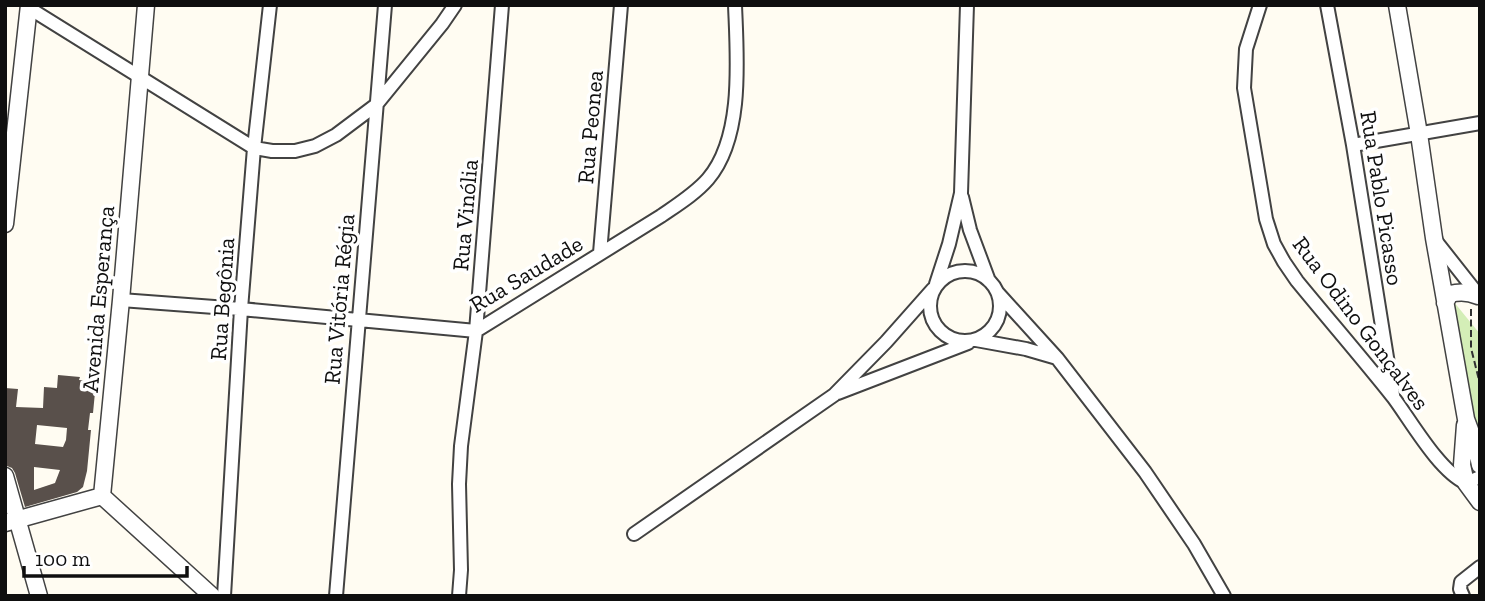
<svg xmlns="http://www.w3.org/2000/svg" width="1485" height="601" viewBox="0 0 1485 601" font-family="'Zilla Slab',serif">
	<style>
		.green { fill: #d4eeb7 }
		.building { fill: #59504b; fill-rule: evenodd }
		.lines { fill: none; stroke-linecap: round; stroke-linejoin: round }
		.minor-casing { stroke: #424242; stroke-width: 16 }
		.tertiary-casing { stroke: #424242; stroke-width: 19 }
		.path { stroke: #313131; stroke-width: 2; stroke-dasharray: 7 3.5; stroke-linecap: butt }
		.minor { stroke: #fff; stroke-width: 12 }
		.tertiary { stroke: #fff; stroke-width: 16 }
		.labels { text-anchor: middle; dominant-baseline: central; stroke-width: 7; stroke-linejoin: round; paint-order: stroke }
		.street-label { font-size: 23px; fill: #0f0f0f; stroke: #fff }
	</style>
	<rect width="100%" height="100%" fill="#fffcf2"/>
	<path class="green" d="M1449 296 1480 334V470Z"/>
	<path class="building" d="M58 375 80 377 79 380 96 382 93 413H90L88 430H91L87 471 83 487 77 492 25 507 15 473 12 468 7 466 5 460V388L18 389 16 407 43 408 44 387 57 388ZM37 425 67 428 66 440 63 447 35 444ZM34 467 60 470 55 483 34 490Z"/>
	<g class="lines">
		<defs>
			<path id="minor" d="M1260 5 1246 49 1244 88 1266 219 1274 244 1284 262 1297 281C1329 320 1362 358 1393 397 1411 421 1439 471 1466 483L1480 477
				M1327 5 1353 145 1393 395
				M29 8 254 148 272 151H295L315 146 336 135 376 105 442 24 455 5
				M1353 145 1480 123
				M962 197 970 230 989 281
				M1435 240 1480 297
				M600 253 621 5
				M930 306a35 35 0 1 1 70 0a35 35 0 1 1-70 0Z
				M936 284 949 244 961 193 967 5
				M997 292 1057 358 1145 472 1194 544 1224 596
				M121 300 241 309 476 331 661 216C677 205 695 194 708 179 744 137 737 57 735 5
				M976 340 1026 349 1057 358
				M838 393 968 343
				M634 534 834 395 886 342 933 289
				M224 596 241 309 254 148 270 5
				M336 596 385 5
				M459 596 461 570 459 484 461 446 476 331 502 5
				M1463 596 1460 589 1461 582 1480 567"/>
			<path id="tertiary" d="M1397 5 1419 134 1434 238 1466 419 1476 446 1480 465
				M5 224 29 5
				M1445 303 1450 294C1461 291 1469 292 1478 296
				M1465 425 1462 465 1466 483 1480 502
				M5 476 39 596
				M102 496 121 300 146 5
				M102 496 212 596
				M5 523 102 496"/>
		</defs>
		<use href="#minor" class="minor-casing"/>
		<use href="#tertiary" class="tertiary-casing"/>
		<path class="path" d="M1471 309V348L1480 384"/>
		<use href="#minor" class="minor"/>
		<use href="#tertiary" class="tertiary"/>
	</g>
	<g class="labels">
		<g class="street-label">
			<text transform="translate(590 127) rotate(-85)">Rua Peonea</text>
			<text transform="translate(1382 198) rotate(81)">Rua Pablo Picasso</text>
			<text transform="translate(465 215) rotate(-85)">Rua Vinólia</text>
			<text transform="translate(526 274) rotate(-31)">Rua Saudade</text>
			<text transform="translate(98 299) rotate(-85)">Avenida Esperança</text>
			<text transform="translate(222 299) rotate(-86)">Rua Begônia</text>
			<text transform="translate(339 299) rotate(-85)">Rua Vitória Régia</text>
			<text transform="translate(1361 323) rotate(53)">Rua Odino Gonçalves</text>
		</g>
	</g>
	<rect width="1485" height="601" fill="none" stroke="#0f0f0f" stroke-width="14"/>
	<path d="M24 566v10h163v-10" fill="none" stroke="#0f0f0f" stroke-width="3.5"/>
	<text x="35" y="566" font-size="21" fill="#0f0f0f" stroke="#ffffff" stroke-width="5" paint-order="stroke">100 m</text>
</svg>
